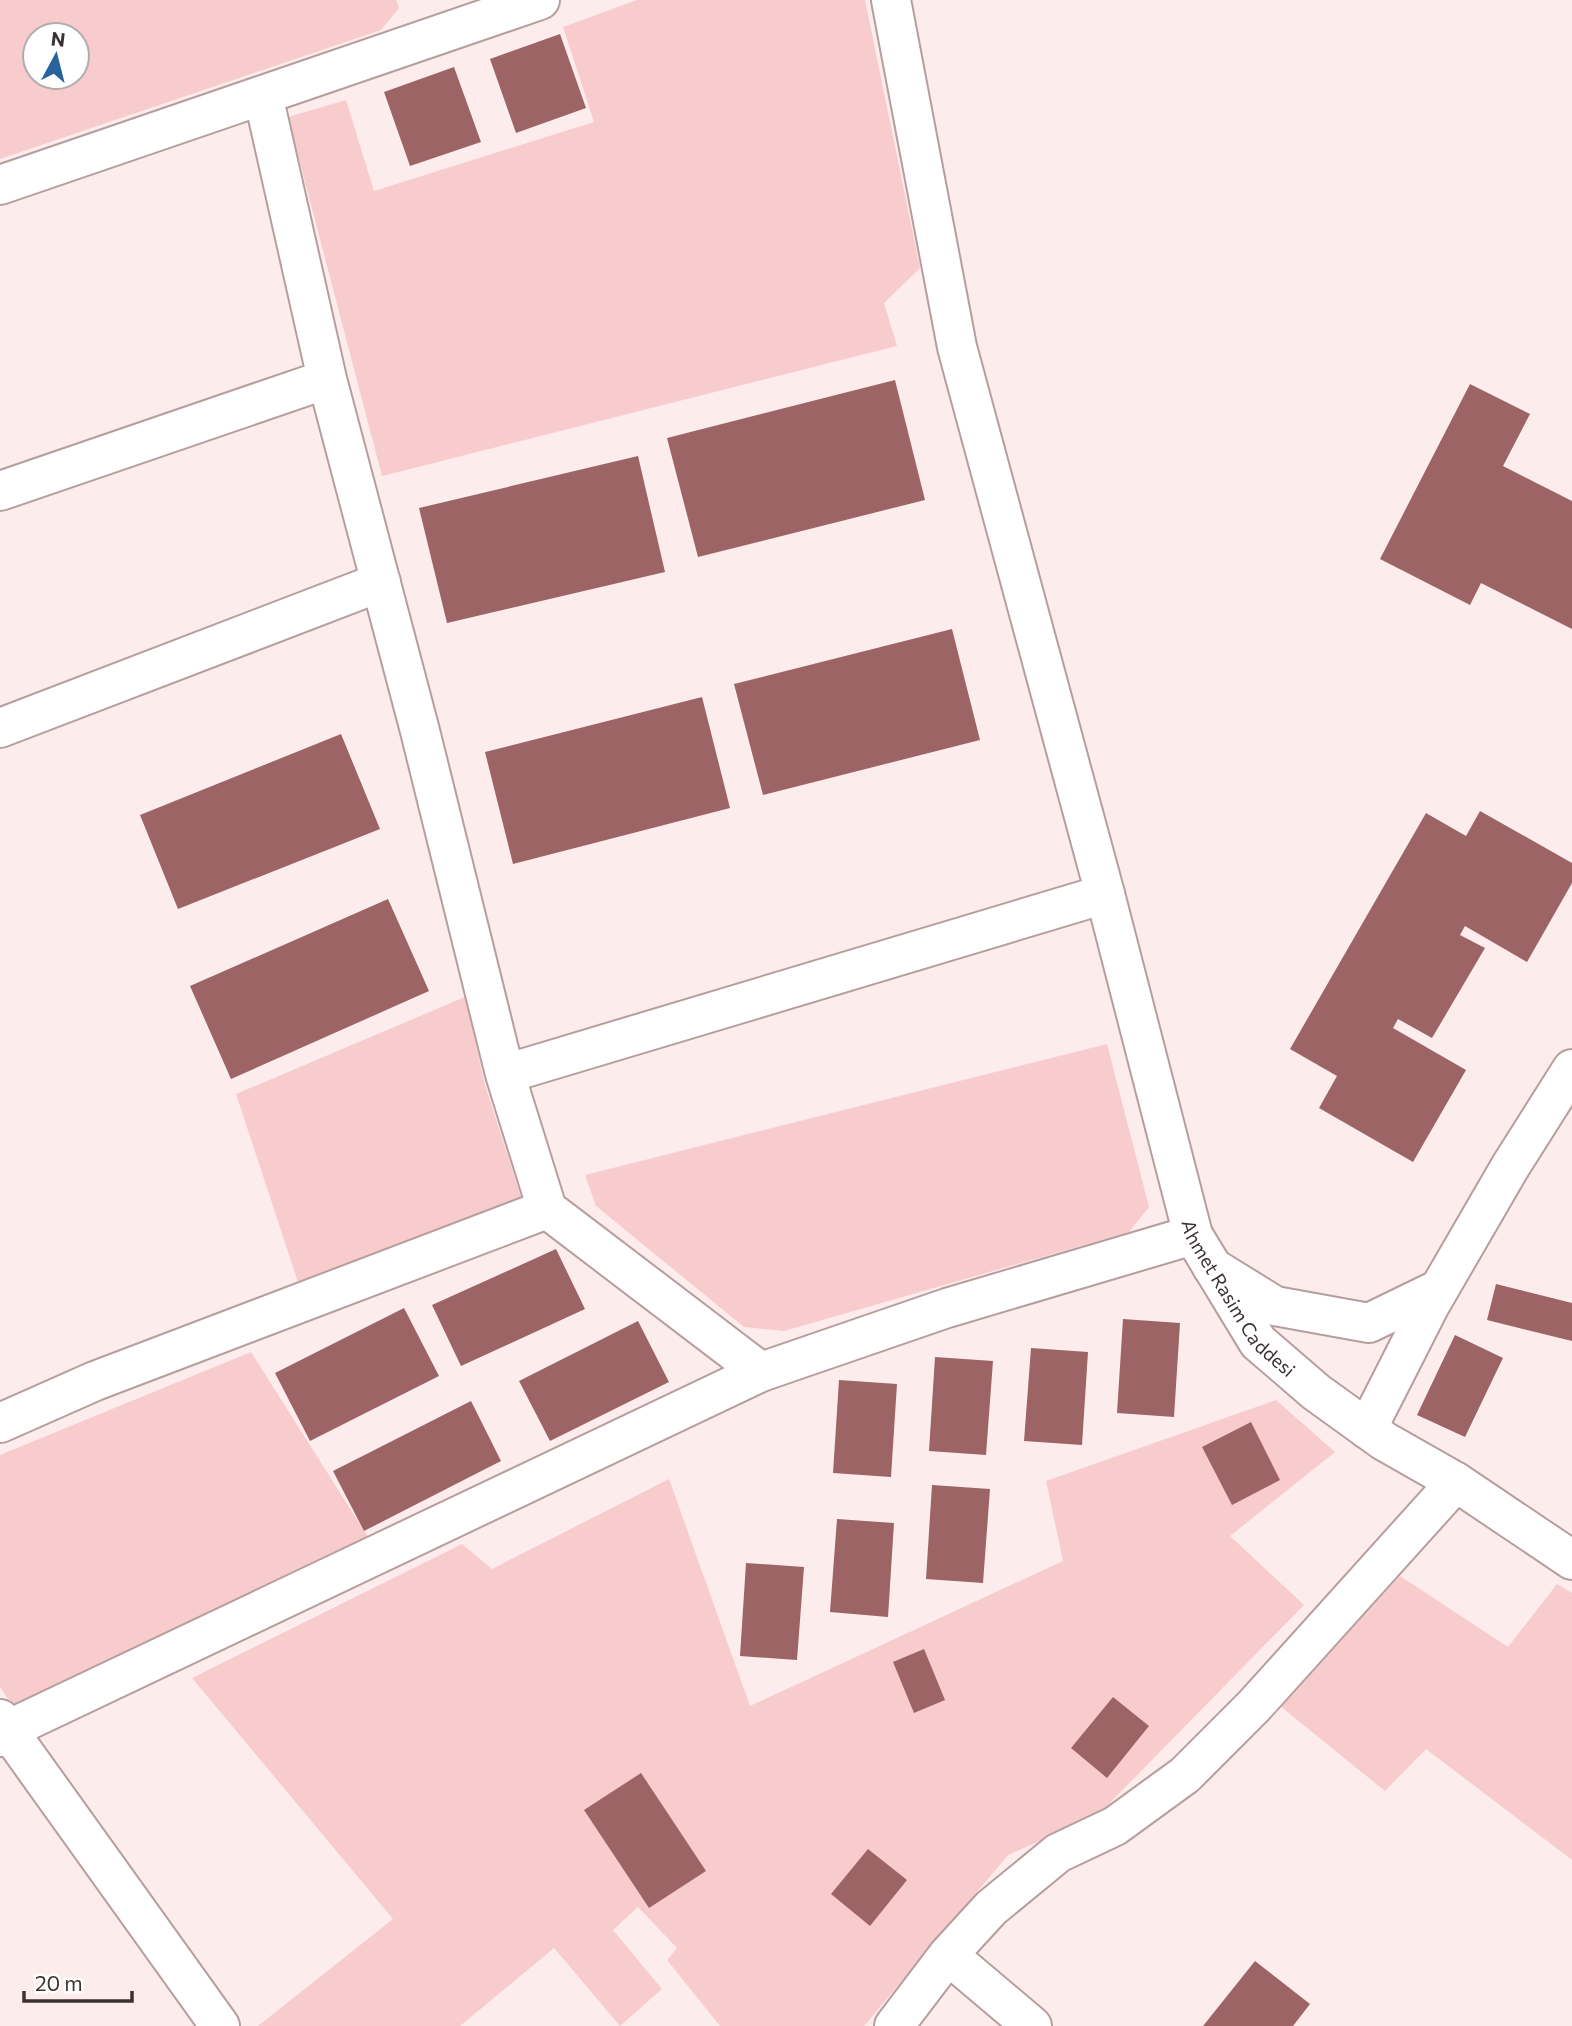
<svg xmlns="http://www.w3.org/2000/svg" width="1572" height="2026" viewBox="0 0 1572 2026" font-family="Commissioner,sans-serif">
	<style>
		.green { fill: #f8cccc; fill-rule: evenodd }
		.building { fill: #9d6466 }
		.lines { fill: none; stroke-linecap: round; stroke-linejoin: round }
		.minor-casing { stroke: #b69e9e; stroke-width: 42 }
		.tertiary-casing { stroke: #b69e9e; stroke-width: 42 }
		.minor { stroke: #fff; stroke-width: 38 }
		.tertiary { stroke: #fff; stroke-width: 38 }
		.labels { text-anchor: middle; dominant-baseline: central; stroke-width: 7; stroke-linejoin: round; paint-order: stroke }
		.street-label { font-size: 19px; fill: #3c3232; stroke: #fff }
	</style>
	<rect width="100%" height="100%" fill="#fcecec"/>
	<path class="green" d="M0 0H396L399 8 381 30 0 159ZM35 35H77V77H35Z
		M637 0H865L920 268 884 303 897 346 382 476 288 117 346 100 374 191 594 122 563 27Z
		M465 997 485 1085 523 1203 298 1282 236 1094Z
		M1107 1044 1149 1207 1129 1232 784 1331 744 1327 596 1206 585 1175Z
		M251 1352 368 1537 14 1708 0 1687V1455Z
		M1276 1400 1335 1452 1230 1536 1304 1605 1098 1815 1008 1855 864 2026H720L667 1960 677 1948 638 1907 613 1930 662 1989 620 2026 554 1948 460 2026H258L393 1919 192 1678 462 1544 492 1569 669 1479 750 1706 1063 1561 1046 1481Z
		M1400 1576 1508 1647 1557 1584 1572 1593V1860L1426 1749 1385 1791 1280 1706Z"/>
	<path class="building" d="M560 34 586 108 516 133 490 59Z
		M454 67 481 142 410 166 384 92Z
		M895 380 925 500 698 557 667 438Z
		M1470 384 1530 414 1503 466 1572 501V629L1481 583 1470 605 1380 559Z
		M638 456 665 572 447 623 419 508Z
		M952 629 980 740 763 795 734 684Z
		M702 697 730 808 513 864 485 752Z
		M341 734 380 829 178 909 140 815Z
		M1480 811 1572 863V883L1527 962 1465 926 1460 935 1485 948 1432 1038 1398 1019 1393 1028 1466 1070 1413 1162 1319 1108 1337 1076 1290 1049 1426 813 1466 836Z
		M388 899 429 991 231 1079 190 986Z
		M556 1249 585 1309 461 1366 432 1305Z
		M1496 1284 1572 1303V1341L1487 1320Z
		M404 1308 439 1376 310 1441 275 1373Z
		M1123 1319 1180 1323 1174 1417 1117 1413Z
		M638 1321 669 1382 550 1441 519 1381Z
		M1455 1335 1503 1358 1465 1437 1417 1415Z
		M1031 1348 1088 1352 1082 1445 1024 1441Z
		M935 1357 993 1361 986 1455 929 1451Z
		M839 1380 897 1384 891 1477 833 1473Z
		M471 1401 501 1461 364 1531 333 1471Z
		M1251 1422 1280 1480 1232 1505 1202 1447Z
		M932 1485 990 1489 983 1583 926 1579Z
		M837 1519 894 1523 888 1617 830 1612Z
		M746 1563 804 1567 797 1660 740 1656Z
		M924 1649 945 1700 914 1713 893 1662Z
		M1113 1697 1149 1726 1107 1778 1071 1748Z
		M641 1773 706 1871 649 1908 584 1810Z
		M868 1849 907 1880 870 1926 831 1894Z
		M1255 1961 1310 2004 1293 2026H1203Z"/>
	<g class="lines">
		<defs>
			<path id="minor" d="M263 95 327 379 420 731 505 1074 547 1209 761 1372
				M0 185 540 0
				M0 491 327 379
				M0 728 381 582
				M505 1074 1105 894 957 347 891 0
				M1212 1267 1275 1306 1369 1323 1439 1289
				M0 1423 95 1381 547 1209
				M1367 1429 1430 1305 1510 1167 1572 1069
				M0 1719 220 2026
				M0 1737 18 1725 761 1372 947 1308 1193 1235
				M948 1955 1032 2026
				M894 2026 948 1955 991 1908 1058 1853 1115 1826 1185 1775 1254 1706 1456 1482"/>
			<g id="tertiary">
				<path id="s1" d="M1105 894 1193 1235 1258 1342 1316 1392 1384 1441 1456 1482 1572 1560"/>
			</g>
		</defs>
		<use href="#minor" class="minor-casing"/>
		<use href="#tertiary" class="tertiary-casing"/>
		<use href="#minor" class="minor"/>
		<use href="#tertiary" class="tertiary"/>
	</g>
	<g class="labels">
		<g class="street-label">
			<text stroke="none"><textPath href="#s1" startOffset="430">Ahmet Rasim Caddesi</textPath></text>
		</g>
	</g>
	<g transform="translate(56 56) rotate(7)"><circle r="33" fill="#ffffff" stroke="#b1adad" stroke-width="2"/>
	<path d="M0-5L12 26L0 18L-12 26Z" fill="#28639b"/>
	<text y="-10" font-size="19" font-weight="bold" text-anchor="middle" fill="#3c3232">N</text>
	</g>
	<path d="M24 1991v10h108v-10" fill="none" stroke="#3c3232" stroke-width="3.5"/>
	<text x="35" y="1991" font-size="21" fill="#3c3232" stroke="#ffffff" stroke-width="5" paint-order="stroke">20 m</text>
</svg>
